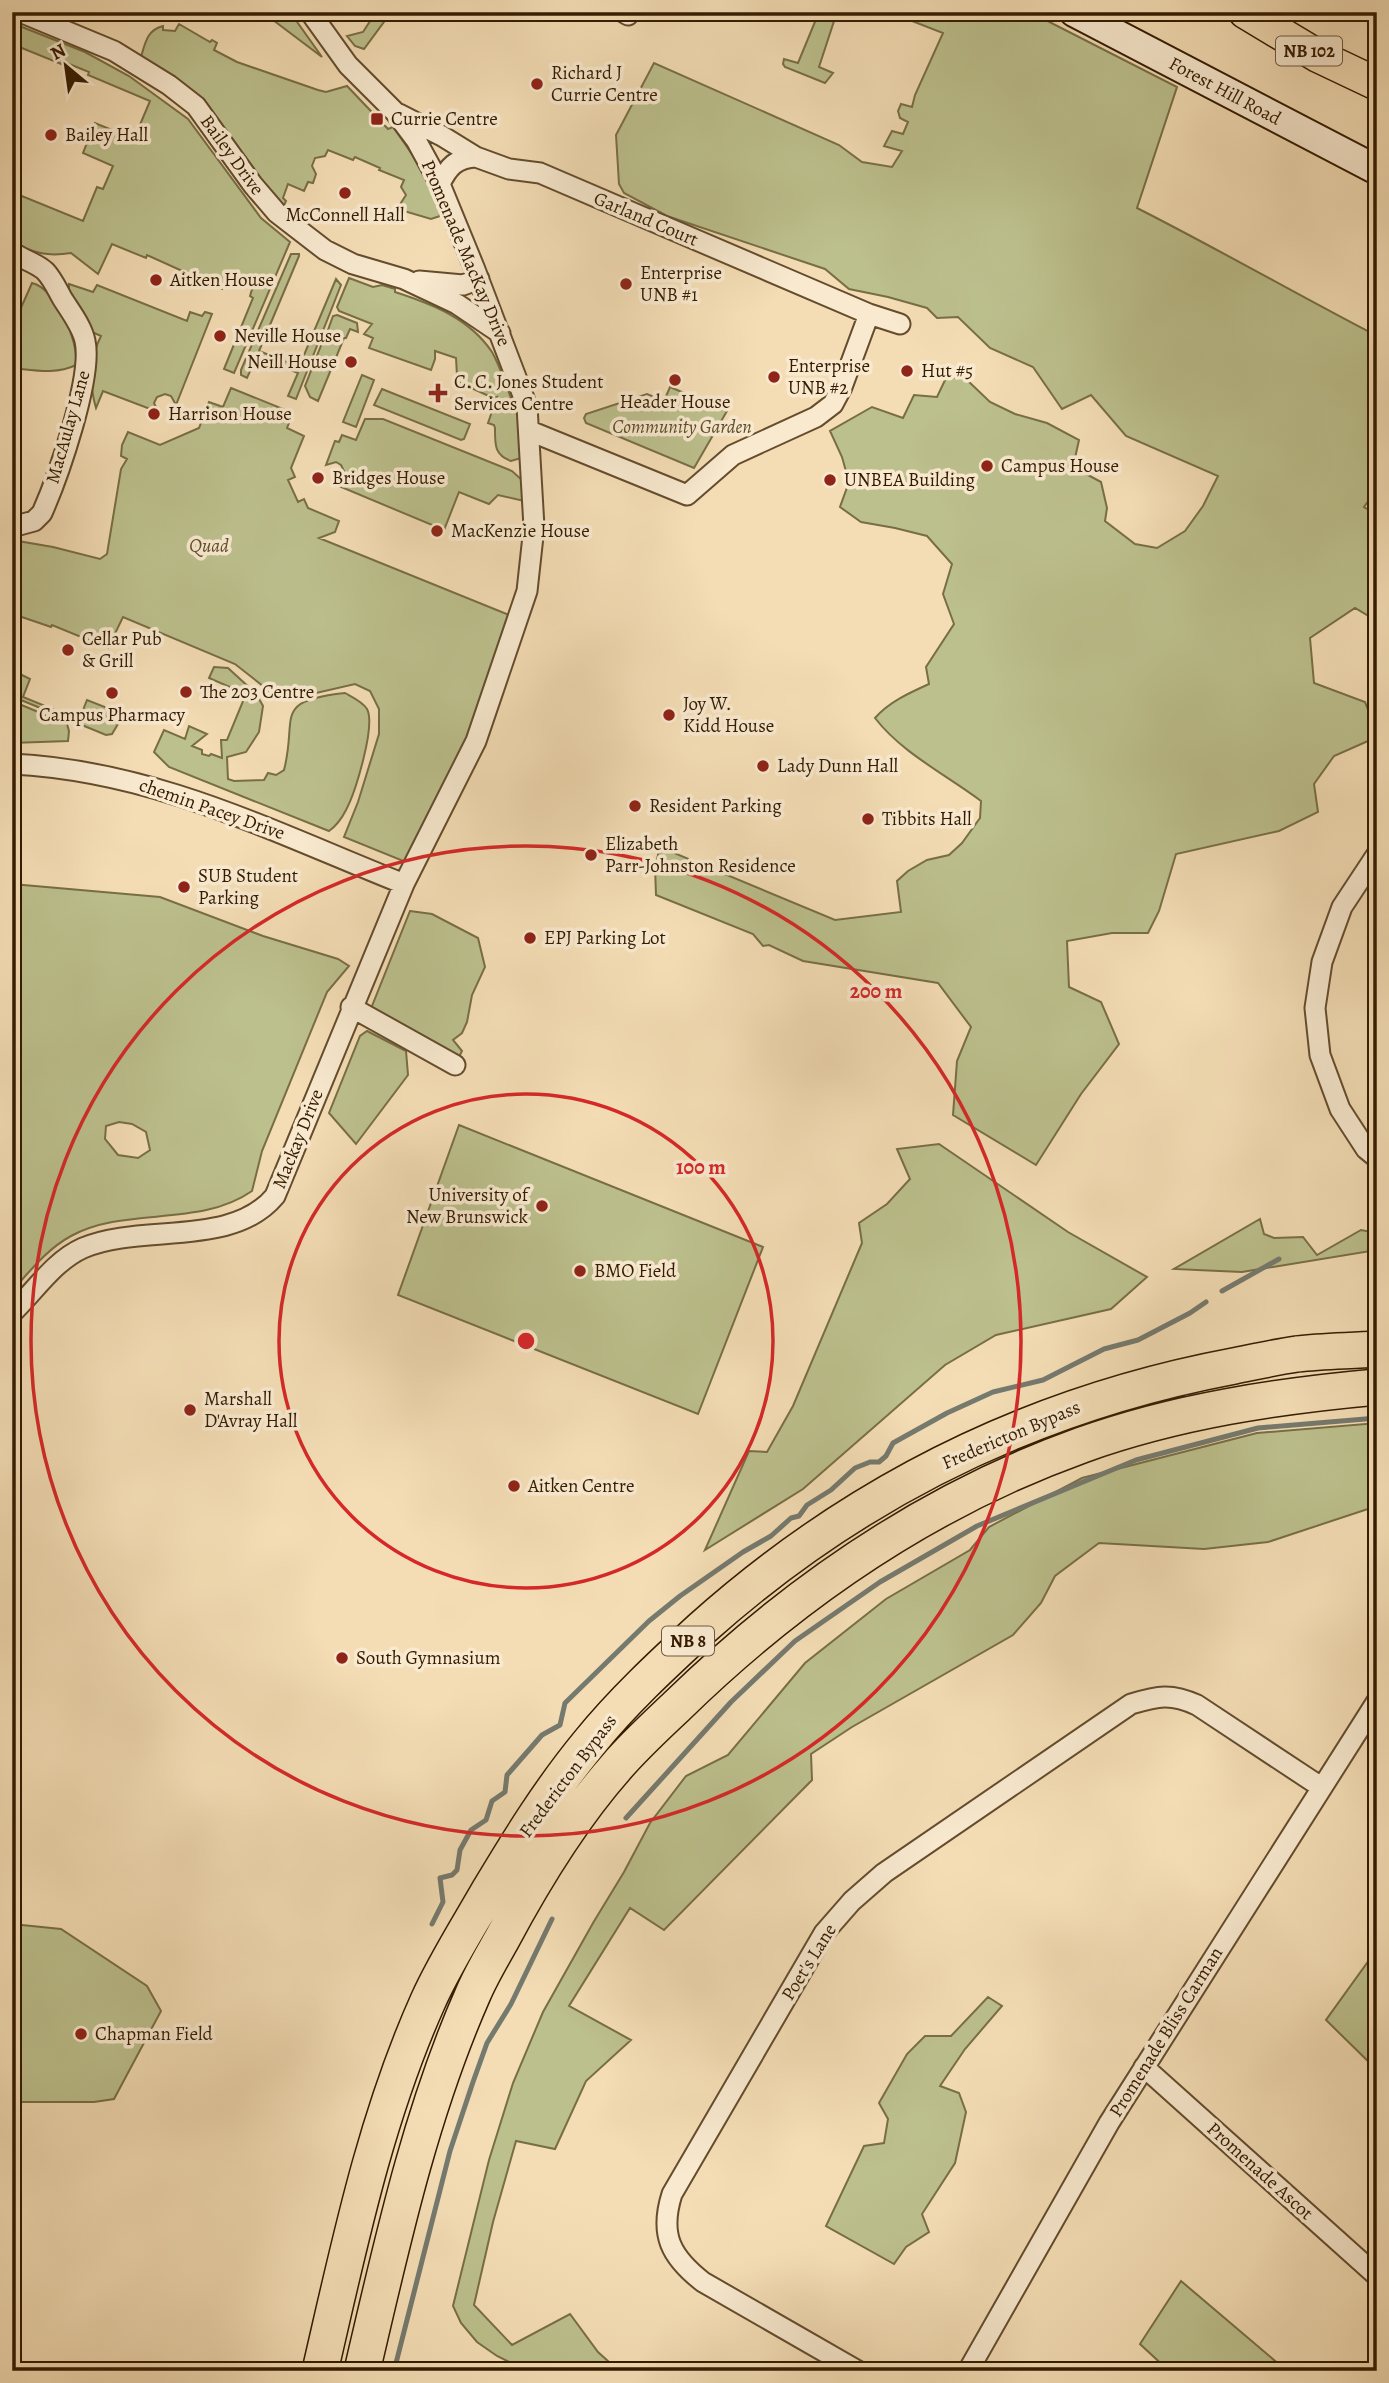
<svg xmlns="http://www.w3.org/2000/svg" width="1389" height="2383" viewBox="0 0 1389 2383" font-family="Alegreya,serif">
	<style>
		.green { fill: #bcc08d; stroke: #786e46; stroke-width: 2; fill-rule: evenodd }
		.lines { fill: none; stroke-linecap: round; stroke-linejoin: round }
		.stream { stroke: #757a6f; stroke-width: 5 }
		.street-casing { stroke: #644c2d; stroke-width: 23 }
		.secondary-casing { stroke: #341b00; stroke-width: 32 }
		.primary-casing { stroke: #341b00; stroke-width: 35 }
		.highway-casing { stroke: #341b00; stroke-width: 38 }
		.street { stroke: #f8e9cf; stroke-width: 19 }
		.secondary { stroke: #f8e9cf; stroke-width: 28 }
		.primary { stroke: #f4ddb5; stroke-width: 32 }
		.highway { stroke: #f4ddb5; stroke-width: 35 }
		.ring { fill: none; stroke: #d62828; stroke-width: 3.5 }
		.poi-dot { fill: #8f2418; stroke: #f8e9cf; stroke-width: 2.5 }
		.labels { text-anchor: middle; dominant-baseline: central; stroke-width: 7; stroke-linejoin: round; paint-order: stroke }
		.shield { fill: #f8e9cf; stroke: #6f593e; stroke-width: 2 }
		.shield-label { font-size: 18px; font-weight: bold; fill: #341b00 }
		.poi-label { font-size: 19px; fill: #341b00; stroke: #f8e9cf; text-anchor: start }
		.street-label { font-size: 19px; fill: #341b00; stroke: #f8e9cf }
		.park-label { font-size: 19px; font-style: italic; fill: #5d4d2a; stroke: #f8e9cf }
		.centre { fill: #d62828; stroke: #f8e9cf; stroke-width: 3.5 }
		.ring-label { font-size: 21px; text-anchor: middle; font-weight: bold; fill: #d62828; stroke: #f8e9cf; stroke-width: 7; stroke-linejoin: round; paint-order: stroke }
	</style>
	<rect width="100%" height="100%" fill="#f4ddb5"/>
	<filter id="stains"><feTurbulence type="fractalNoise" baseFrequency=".00286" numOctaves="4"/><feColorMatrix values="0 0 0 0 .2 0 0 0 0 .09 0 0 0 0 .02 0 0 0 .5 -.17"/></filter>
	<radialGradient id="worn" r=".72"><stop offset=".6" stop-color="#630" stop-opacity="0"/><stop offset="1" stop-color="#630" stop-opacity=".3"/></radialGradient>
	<path class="green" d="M238 12H290L322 57 265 14 255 21Z
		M376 12H386L389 15 364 49 355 46 347 36 363 32Z
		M819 12H837L819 67 833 73 825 83 785 67 783 64 784 59 798 63Z
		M889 12H1030L1177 87 1137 208C1218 249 1296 294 1377 336V489L1364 507 1377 515V621L1355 608 1310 638 1314 683 1365 702 1377 731V737L1334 756 1314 784 1318 812 1279 831 1176 854 1159 911 1148 933H1112L1067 941 1069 987 1101 1002 1119 1044 1081 1094 1036 1165 953 1115 957 1061 971 1027 938 983 803 961 769 945 763 946 753 934 656 895 655 867 660 847 835 920 901 912 897 881 908 871 927 860 949 855 962 843 980 818 981 801C945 774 902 753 875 718 889 702 909 693 929 684L926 667 954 624 943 594 952 564 927 536 895 528 861 522 840 507 849 482 842 457 830 431 872 407 903 418 914 395 937 397 947 376 967 380 990 402 1015 414 1047 423 1079 440 1073 467 1101 482 1107 508 1105 521 1135 544 1157 548 1185 531 1203 506 1218 476 1126 436 1091 395 1062 409 1033 367 990 348 958 317 937 318 927 308 888 297 849 289 825 269 667 216 624 193 619 184 616 135 654 63 839 145 862 162 892 167 902 151 884 146 892 131 903 134 908 122 900 118 898 111 901 104 912 107 915 95 943 33Z
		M12 23 85 52 129 76 188 119 261 218 290 242 234 373 224 369 253 298 250 296 253 286 230 277 222 289 147 255 146 258 112 244 98 274 71 253C47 257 33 253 12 241V192L83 221 97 187 103 189 113 166 83 153 95 123 134 139 150 101 88 75 89 72 67 63 66 66 12 44Z
		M179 24 210 42 212 40 217 43 214 50 237 62 318 90 326 92 347 86 388 129 393 127C408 148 439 190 440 216L431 219 397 209 406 195 401 187 404 180 379 170 380 168 355 157 353 160 328 150 325 156 315 158 312 166 316 174 313 183 308 182 304 191 288 184 283 198 286 201 282 210 140 60C145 45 146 30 163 26V30L175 31Z
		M291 254H299V256L259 351 299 367 336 279 341 285 296 399 288 396 298 373 281 366V363L275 361 274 363 257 356 247 378 241 375V370Z
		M349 278 373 287 382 285 395 289V292C432 304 469 318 492 352 500 366 505 383 511 398H515L518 414 521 458 511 461C494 455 495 444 495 428L494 425 488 423 497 397 493 398 454 380 457 376 456 358 435 351V359L431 370 369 348 373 338 364 334 372 324 339 311 337 307Z
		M32 283C57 289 79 342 76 365 56 375 34 370 12 368V328Z
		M69 284 93 292 97 285 187 321 190 312 202 316 205 312 212 314 176 405 171 396 165 394 157 397 154 403 158 412 103 391 96 408C89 385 90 357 101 336L92 332 69 291Z
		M337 315 357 323 358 332 350 329 346 338H344L318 401 310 397 305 386 322 343 328 341 330 335 328 330 333 316Z
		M362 375 374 380 356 427 343 422Z
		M670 387 727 411 694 468 586 423 584 418 586 414 647 394 664 401Z
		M231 388 293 413 287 428 304 436 291 468 295 477 288 480 298 502 304 499 308 508 339 521 335 532 319 538 519 619 413 865 344 837 358 802 379 734V709L370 691 355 684 290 699 273 694 235 664 123 617 108 648 52 625 51 627 13 614 12 540 53 547 100 559 107 554 121 469 127 459 121 456 122 445 128 432 160 445 199 428 209 402 223 407Z
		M382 389 470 424 464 439 461 440 374 405Z
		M365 419H383L512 471 522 480 524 501 498 495 489 504 459 492 444 530 334 484 333 482 342 478 344 471 341 465 336 462 326 465 335 441 339 442 342 435 356 440Z
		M214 667 228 668 251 689 253 688 263 706 259 732 246 752 227 757 228 779 234 781 264 780 268 773 276 775 284 770C298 717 271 701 345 693 352 697 363 702 367 709 376 726 355 793 346 810 342 818 336 826 329 831L169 767 154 752 164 730 185 739 189 726 207 734 192 746 202 750V754L209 756 211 754 222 758 221 740H227L246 694 209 678Z
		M12 670 30 679 23 697 79 720 87 700 110 709 106 719 118 724 112 734 106 735 16 698 12 696Z
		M12 701 67 724 69 731 68 741 12 743Z
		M12 884 160 897 263 936 338 959 349 966 327 992 262 1151 252 1191C199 1228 126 1206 71 1236 47 1249 30 1271 12 1291ZM119 1122 132 1124 146 1132 150 1150 138 1158 118 1155 105 1139 106 1126Z
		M410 911 432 914 478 938 485 967 472 995 467 1022 462 1033 453 1040 462 1051 455 1065 368 1016Z
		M367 1031 406 1051 408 1075 356 1144 329 1113 360 1036Z
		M459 1125 763 1247 698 1414 398 1295Z
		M939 1144 1068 1232 1147 1277 1111 1309 996 1335 945 1365 803 1489 705 1550 749 1451 767 1452 793 1406 862 1243 859 1223 887 1204 910 1179 897 1149Z
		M1260 1219 1264 1234 1274 1238 1303 1237 1317 1255 1361 1230 1377 1233V1250L1242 1272 1174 1269Z
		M1377 1423V1506L1268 1542 1204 1549 1099 1543 1055 1576 1041 1603 1013 1635 852 1727 811 1754 812 1780 664 1930 630 1908 569 2006 631 2040 586 2081 555 2149 516 2141 493 2222 474 2305 512 2345 570 2314 598 2352 619 2371H528L497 2356 477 2342 461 2323 453 2306 489 2160 513 2083 543 2012 593 1923 624 1872 650 1823 686 1776 728 1755 805 1663 886 1599 970 1550 989 1527 1082 1478 1257 1433Z
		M12 1924 61 1929 147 1986 161 2011 114 2099 94 2102H12Z
		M1377 1949V2070L1326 2020Z
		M988 1997 1002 2006 965 2049 940 2086 959 2093 966 2112 955 2163 922 2214 929 2232 906 2247 894 2264 826 2226 864 2146 884 2143 888 2119 879 2103 907 2054 925 2036H951Z
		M1181 2281 1287 2371H1169L1140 2344Z"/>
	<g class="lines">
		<path class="stream" d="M1222 1291 1279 1259
			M626 1818 731 1702 795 1641 880 1582 977 1526 1136 1460 1258 1428 1377 1418
			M432 1924 443 1902 440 1878 452 1875 457 1870 460 1850 471 1830 486 1820 492 1801 505 1792 507 1775 542 1735 560 1725 565 1703 649 1621 680 1596 743 1552 771 1536 791 1518 799 1516 807 1505 831 1490 855 1468 870 1462H879L886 1456 893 1443 947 1413 993 1392 1043 1380 1104 1349 1138 1340 1190 1313 1206 1302
			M394 2371 450 2151 473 2082 487 2043 511 2004 552 1919"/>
		<defs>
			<path id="street" d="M20 12 114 51 169 85 196 106 253 185 277 213 325 250 353 264 404 279 457 304 500 333
				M623 12 628 15
				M399 114 442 136 476 157 509 169 540 173 869 314 900 324
				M440 184C448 167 456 158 476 157
				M12 252C23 260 35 262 45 271 52 278 57 289 62 298 70 311 82 326 85 341 93 377 58 477 42 513L34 521 12 527
				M419 281 463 285 479 279
				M530 431 687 495 733 455 816 417 833 404 842 387 869 314
				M12 764C156 771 273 832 404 884
				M1377 854 1342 907 1322 962 1315 1008 1320 1055 1340 1109 1366 1149 1377 1158
				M351 1007 455 1065
				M12 1313C35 1291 54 1261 83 1248 141 1223 232 1248 275 1196L404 884 476 741 527 591 534 527 527 406 474 267 440 184 416 140 395 112 348 65 310 12
				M1144 2067 1377 2276
				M858 2371 703 2282C671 2257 659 2235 672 2194L824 1933 852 1901 884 1873 1131 1704C1158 1696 1171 1693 1197 1705L1321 1787
				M968 2371 1109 2123 1377 1701"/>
			<path id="secondary" d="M1074 12 1377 170"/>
			<path id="primary" d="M1245 12 1318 56 1377 84"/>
			<path id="highway" d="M320 2371C349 2246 375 2119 428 2001 445 1963 469 1926 490 1889 520 1839 551 1789 589 1743 622 1702 662 1665 701 1629 854 1492 1032 1404 1234 1366 1254 1362 1276 1357 1297 1354 1323 1351 1350 1351 1377 1349
				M362 2371C392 2243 420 2114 473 1994 481 1975 492 1957 502 1939 534 1879 571 1818 617 1766 635 1745 657 1725 677 1706 793 1593 929 1500 1082 1445 1177 1411 1277 1396 1377 1387"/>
		</defs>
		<use href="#street" class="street-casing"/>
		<use href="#secondary" class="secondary-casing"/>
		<use href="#primary" class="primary-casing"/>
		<use href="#highway" class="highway-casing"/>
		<use href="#street" class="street"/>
		<use href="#secondary" class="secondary"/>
		<use href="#primary" class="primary"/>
		<use href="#highway" class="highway"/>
	</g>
	<g class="ring">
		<circle cx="526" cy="1341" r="247"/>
		<circle cx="526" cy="1341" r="495"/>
	</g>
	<g class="poi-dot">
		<circle cx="537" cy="84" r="7"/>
		<rect x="370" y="112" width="14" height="14" rx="3.5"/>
		<circle cx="51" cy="135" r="7"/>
		<circle cx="345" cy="193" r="7"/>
		<circle cx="156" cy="280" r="7"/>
		<circle cx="626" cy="284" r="7"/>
		<circle cx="220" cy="336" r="7"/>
		<circle cx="351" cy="362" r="7"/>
		<circle cx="907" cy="371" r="7"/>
		<circle cx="774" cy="377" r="7"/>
		<circle cx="675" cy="380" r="7"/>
		<path d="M434.5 382.5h7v7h7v7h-7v7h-7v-7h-7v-7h7z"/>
		<circle cx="154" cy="414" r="7"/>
		<circle cx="987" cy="466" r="7"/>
		<circle cx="318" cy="478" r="7"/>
		<circle cx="830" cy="480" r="7"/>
		<circle cx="437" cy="531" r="7"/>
		<circle cx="68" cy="650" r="7"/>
		<circle cx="186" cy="692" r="7"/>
		<circle cx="112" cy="693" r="7"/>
		<circle cx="669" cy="715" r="7"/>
		<circle cx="763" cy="766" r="7"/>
		<circle cx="635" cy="806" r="7"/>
		<circle cx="868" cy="819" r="7"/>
		<circle cx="591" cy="855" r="7"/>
		<circle cx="184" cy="887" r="7"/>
		<circle cx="530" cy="938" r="7"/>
		<circle cx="542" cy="1206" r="7"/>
		<circle cx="580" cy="1271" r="7"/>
		<circle cx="190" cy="1410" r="7"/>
		<circle cx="514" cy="1486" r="7"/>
		<circle cx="342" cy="1658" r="7"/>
		<circle cx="81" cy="2034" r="7"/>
	</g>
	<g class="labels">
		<g class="shield">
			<rect x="1276" y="36.5" width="66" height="29" rx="5"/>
			<rect x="662" y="1626.5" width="52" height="29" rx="5"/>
		</g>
		<g class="shield-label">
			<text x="1309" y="51">NB 102</text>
			<text x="688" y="1641">NB 8</text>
		</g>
		<g class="poi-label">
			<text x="551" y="73">Richard J<tspan x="551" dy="22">Currie Centre</tspan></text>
			<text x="391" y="119">Currie Centre</text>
			<text x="65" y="135">Bailey Hall</text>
			<text x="345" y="215" text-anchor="middle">McConnell Hall</text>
			<text x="640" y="273">Enterprise<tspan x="640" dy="22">UNB #1</tspan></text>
			<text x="170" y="280">Aitken House</text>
			<text x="234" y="336">Neville House</text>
			<text x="337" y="362" text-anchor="end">Neill House</text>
			<text x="788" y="366">Enterprise<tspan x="788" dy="22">UNB #2</tspan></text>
			<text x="921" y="371">Hut #5</text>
			<text x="454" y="382">C. C. Jones Student<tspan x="454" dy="22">Services Centre</tspan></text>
			<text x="675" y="402" text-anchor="middle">Header House</text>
			<text x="168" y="414">Harrison House</text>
			<text x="1001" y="466">Campus House</text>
			<text x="332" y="478">Bridges House</text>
			<text x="844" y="480">UNBEA Building</text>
			<text x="451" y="531">MacKenzie House</text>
			<text x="82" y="639">Cellar Pub<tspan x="82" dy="22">&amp; Grill</tspan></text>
			<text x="200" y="692">The 203 Centre</text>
			<text x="683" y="704">Joy W.<tspan x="683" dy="22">Kidd House</tspan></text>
			<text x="112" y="715" text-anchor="middle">Campus Pharmacy</text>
			<text x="777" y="766">Lady Dunn Hall</text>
			<text x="649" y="806">Resident Parking</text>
			<text x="882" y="819">Tibbits Hall</text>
			<text x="605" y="844">Elizabeth<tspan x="605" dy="22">Parr-Johnston Residence</tspan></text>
			<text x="198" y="876">SUB Student<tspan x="198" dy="22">Parking</tspan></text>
			<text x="544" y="938">EPJ Parking Lot</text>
			<text x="528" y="1195" text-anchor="end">University of<tspan x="528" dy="22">New Brunswick</tspan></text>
			<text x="594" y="1271">BMO Field</text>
			<text x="204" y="1399">Marshall<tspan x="204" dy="22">D'Avray Hall</tspan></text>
			<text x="528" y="1486">Aitken Centre</text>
			<text x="356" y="1658">South Gymnasium</text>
			<text x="95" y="2034">Chapman Field</text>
		</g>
		<g class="street-label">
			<text transform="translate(1225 91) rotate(28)">Forest Hill Road</text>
			<text transform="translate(232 155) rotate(54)">Bailey Drive</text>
			<text transform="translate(646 219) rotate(23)">Garland Court</text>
			<text transform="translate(466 253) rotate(67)">Promenade MacKay Drive</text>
			<text transform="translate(68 427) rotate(-74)">MacAulay Lane</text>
			<text transform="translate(212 809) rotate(19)">chemin Pacey Drive</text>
			<text transform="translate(298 1139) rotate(-68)">Mackay Drive</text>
			<text transform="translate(1011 1435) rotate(-23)">Fredericton Bypass</text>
			<text transform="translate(568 1776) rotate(-53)">Fredericton Bypass</text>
			<text transform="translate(809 1962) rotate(-58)">Poet's Lane</text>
			<text transform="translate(1166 2032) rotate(-58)">Promenade Bliss Carman</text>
			<text transform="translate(1260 2171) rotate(42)">Promenade Ascot</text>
		</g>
		<g class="park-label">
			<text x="682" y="427">Community Garden</text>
			<text x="209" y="546">Quad</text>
		</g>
	</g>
	<circle cx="526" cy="1341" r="10" class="centre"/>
	<g class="ring-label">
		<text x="876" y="998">200 m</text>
		<text x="701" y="1174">100 m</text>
	</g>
	<rect width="1389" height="2383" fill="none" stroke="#f4ddb5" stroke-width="42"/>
	<rect x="14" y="14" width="1361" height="2355" fill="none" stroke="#341b00" stroke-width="3.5"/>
	<rect x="21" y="21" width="1347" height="2341" fill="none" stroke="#341b00" stroke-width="2"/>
	<g transform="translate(66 66) rotate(331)" stroke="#f8e9cf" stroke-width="5" paint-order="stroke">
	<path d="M0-5L12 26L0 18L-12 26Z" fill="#341b00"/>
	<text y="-10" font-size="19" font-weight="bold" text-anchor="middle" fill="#341b00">N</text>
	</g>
	<rect width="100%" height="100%" filter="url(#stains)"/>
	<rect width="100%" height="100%" fill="url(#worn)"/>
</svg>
